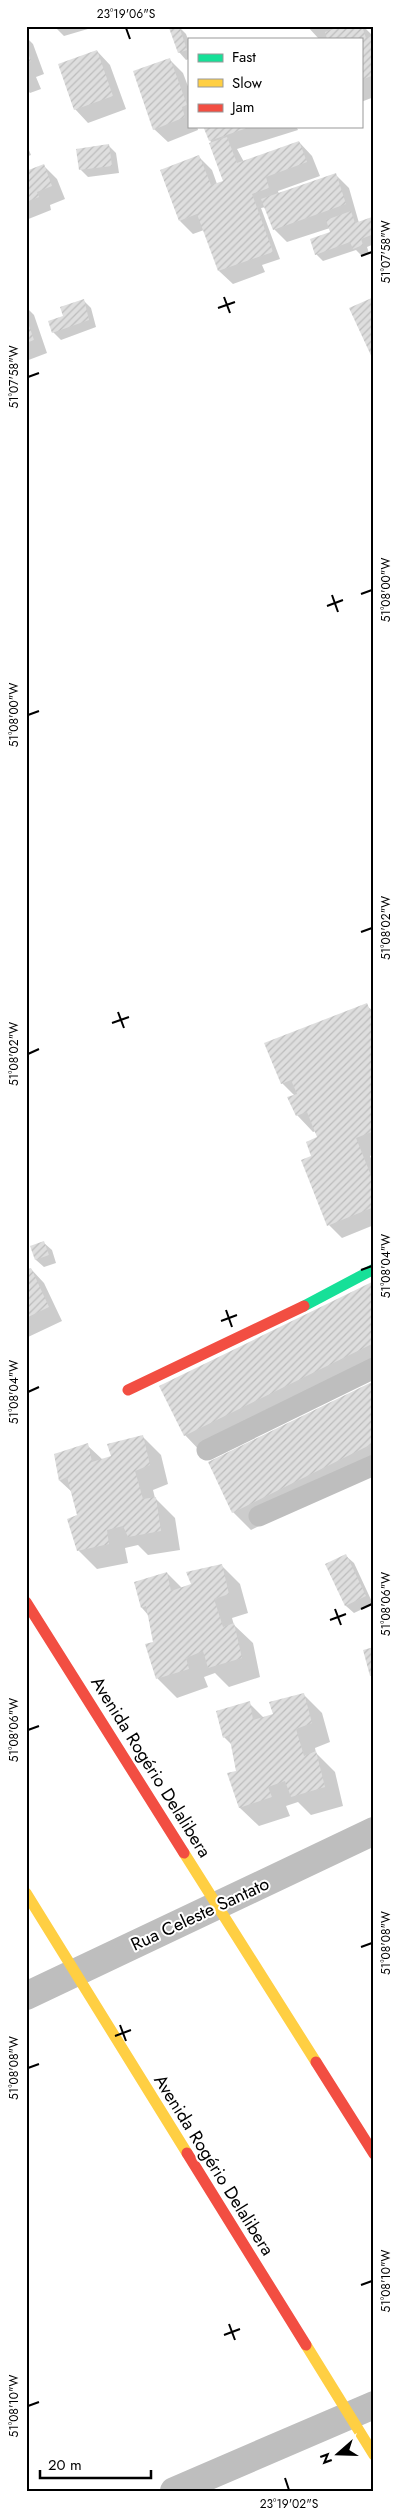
<svg xmlns="http://www.w3.org/2000/svg" width="400" height="2517" viewBox="0 0 400 2517" font-family="Jost,sans-serif">
	<style>
		.shadow { fill: #0003 }
		.building { fill: url(#building-hatch) }
		.lines { fill: none; stroke-linecap: round; stroke-linejoin: round }
		.lane { stroke: #bebebe; stroke-width: 21 }
		.street { stroke: #bebebe; stroke-width: 28 }
		.fast { stroke: #16e098; stroke-width: 11 }
		.slow { stroke: #ffcf43; stroke-width: 11 }
		.jam { stroke: #f24e42; stroke-width: 11 }
		.ticks { fill: none; stroke: #000; stroke-width: 2 }
		.labels { text-anchor: middle; dominant-baseline: central; stroke-width: 4; stroke-linejoin: round; paint-order: stroke }
		.street-label { font-size: 18px; fill: #000; stroke: #fff }
		.neatline { fill: none; stroke: #000; stroke-width: 2 }
		.ticks-label { font-size: 12px; text-anchor: middle; fill: #000 }
	</style>
	<defs>
		<pattern id="building-hatch" width="6" height="6" patternUnits="userSpaceOnUse" patternTransform="scale(1.25)"><rect width="6" height="6" fill="#dedede"/><path d="M-1 1l2-2M0 6l6-6M5 7l2-2" fill="none" stroke="#bdbdbd"/></pattern>
	</defs>
	<rect width="100%" height="100%" fill="#fff"/>
	<path class="shadow" d="M26 26H32V28L26 30Z
		M54 26H98L64 36Z
		M178 26 186 34 189 42V59L186 60 179 52Z
		M307 26H363L374 37V97L361 102V39H319Z
		M26 37 33 44 44 74 36 77 41 89 30 93 26 89Z
		M97 51 110 65 126 109 88 123 75 109Z
		M170 60 183 73 189 89V126H197L198 130 168 142 154 129Z
		M205 126H296L298 130 237 149 244 162 299 142 312 156 320 176 278 191 279 194 335 174 349 188 359 223 372 218 374 220V244L367 247 369 253 362 256 356 250 323 261 316 254 332 232 330 228 287 242 274 229 266 207 261 208 280 259 262 265 265 272 233 284 219 271 204 230 193 234 180 221 199 157 212 170 217 184 225 181Z
		M26 143 31 155 26 157Z
		M109 146 116 153 119 173 88 177 80 169Z
		M44 166 57 179 65 199 50 205 51 210 26 220V173Z
		M83 300 91 308 96 327 61 340 53 332 65 316Z
		M26 307 34 315 47 353 26 361Z
		M366 1005 374 1012V1154L370 1156 374 1165V1225L342 1238 329 1225 313 1157 319 1138 316 1131 313 1132 297 1115 295 1096 282 1083Z
		M44 1243 52 1250 56 1263 44 1267 36 1260 31 1247Z
		M31 1269 44 1283 62 1321 26 1338V1271Z
		M374 1283V1370L203 1454 185 1435Z
		M374 1382V1470L251 1530 233 1512Z
		M142 1436 161 1455 168 1484 153 1490 155 1498 175 1518 180 1550 148 1555 138 1545 125 1548 128 1563 97 1569 78 1550V1515L73 1493 60 1481 56 1454 87 1445 103 1460 113 1457Z
		M346 1556 354 1563 373 1604 354 1613 346 1606 327 1565Z
		M221 1565 240 1584 248 1613 232 1618 234 1625 253 1643 260 1677 229 1687 215 1673 204 1677 208 1687 177 1698 158 1679 146 1645 155 1642 149 1616 142 1608 135 1583 167 1573 182 1588 193 1585Z
		M303 1694 322 1713 330 1742 315 1748 316 1753 335 1772 343 1806 311 1815 298 1802 286 1806 290 1816 259 1826 240 1808 237 1772 232 1745 224 1737 249 1703 264 1718 275 1714Z"/>
	<path class="building" d="M174 26H179L187 50 178 53 169 28Z
		M343 26H362L366 38 374 35V75L361 80V39H327L325 32Z
		M26 47 31 61 26 63Z
		M97 50 113 96 74 110 58 64Z
		M170 58 187 105 182 107 185 117 153 130 133 71Z
		M203 126H250V127L209 141Z
		M227 137 237 163 299 141 307 162 266 177 269 188 252 194 273 252 218 271 197 214 179 221 160 170 199 155 211 185 223 181 209 143Z
		M109 144 112 166 79 170 76 149Z
		M44 164 52 186 37 192 39 197 26 202V171Z
		M336 173 346 204 273 230 261 199Z
		M351 211 355 223 372 217 374 234 361 239 363 245 353 249 350 242 315 255 310 239 330 232 326 220Z
		M374 297V362L349 308Z
		M84 299 89 320 52 333 48 321 63 316 60 307Z
		M26 317 34 340 26 343Z
		M367 1003 374 1020V1131L356 1138 374 1183V1207L327 1226 301 1160 311 1156 306 1142 317 1137 307 1112 296 1116 287 1097 297 1094 291 1080 281 1084 264 1043Z
		M44 1241 49 1255 35 1260 30 1246Z
		M31 1268 49 1307 26 1318V1270Z
		M374 1281V1343L184 1436 159 1386Z
		M374 1381V1443L232 1513 208 1462Z
		M143 1435 150 1465 135 1471 143 1499 156 1497 161 1531 128 1537 123 1526 107 1530 109 1544 77 1551 67 1519 77 1515 67 1477 59 1481 54 1454 88 1443 92 1462 111 1456 107 1444Z
		M346 1554 366 1596 345 1606 325 1564Z
		M222 1564 229 1594 214 1599 223 1627 234 1623 242 1658 208 1668 203 1651 186 1658 189 1669 156 1679 145 1644 153 1642 146 1606 141 1608 134 1582 167 1572 171 1591 191 1584 186 1572Z
		M374 1647V1675L370 1676 363 1650Z
		M304 1693 312 1723 296 1729 304 1756 316 1751 325 1787 291 1797 285 1781 268 1787 272 1797 239 1808 227 1773 236 1771 229 1735 223 1738 216 1711 250 1701 253 1720 273 1714 269 1702Z"/>
	<g class="lines">
		<path class="lane" d="M207 1450 374 1368
			M259 1516 374 1465"/>
		<path class="street" d="M26 1996 374 1831
			M174 2491 374 2405"/>
		<path class="fast" d="M304 1306 374 1269"/>
		<path class="slow" d="M184 1853 316 2062
			M26 1893 187 2153
			M306 2345 374 2455"/>
		<path class="jam" d="M128 1390 304 1306
			M26 1602 184 1853
			M316 2062 374 2154
			M187 2153 306 2345"/>
	</g>
	<path class="ticks" d="M126 28 130 39M361 256 372 252M224 297 230 313M218 308 235 302M28 377 39 373M361 594 372 590M332 595 338 612M327 606 343 600M28 715 39 711M361 932 372 928M118 1012 124 1028M112 1023 129 1017M28 1054 39 1049M361 1270 372 1266M226 1310 232 1327M221 1321 237 1315M28 1392 39 1387M335 1609 341 1625M361 1609 372 1604M330 1620 346 1614M28 1730 39 1726M361 1947 372 1943M120 2025 126 2041M115 2036 131 2030M28 2068 39 2064M361 2285 372 2281M229 2324 235 2340M224 2335 240 2329M28 2406 39 2402M285 2478 289 2490"/>
	<g class="labels">
		<g class="street-label">
			<text transform="translate(151 1767) rotate(58)">Avenida Rogério Delalibera</text>
			<text transform="translate(200 1914) rotate(-25)">Rua Celeste Santato</text>
			<text transform="translate(214 2165) rotate(58)">Avenida Rogério Delalibera</text>
		</g>
	</g>
	<rect width="400" height="2517" fill="none" stroke="#ffffff" stroke-width="55"/>
	<rect x="188" y="38" width="175" height="90" fill="#ffffff" stroke="#999999"/>
	<rect x="198" y="54" width="25" height="8" fill="#16e098" stroke="#999999"/>
	<text x="232" y="62" font-size="15" fill="#000000">Fast</text>
	<rect x="198" y="79" width="25" height="8" fill="#ffcf43" stroke="#999999"/>
	<text x="232" y="88" font-size="15" fill="#000000">Slow</text>
	<rect x="198" y="104" width="25" height="8" fill="#f24e42" stroke="#999999"/>
	<text x="232" y="112" font-size="15" fill="#000000">Jam</text>
	<g transform="translate(338 2454) rotate(250)" stroke="#ffffff" stroke-width="4" paint-order="stroke">
	<path d="M0-4L9 19L0 12L-9 19Z" fill="#000000"/>
	<text y="-8" font-size="14" font-weight="bold" text-anchor="middle" fill="#000000">N</text>
	</g>
	<path d="M40 2470v8h111v-8" fill="none" stroke="#000000" stroke-width="2.5"/>
	<text x="48" y="2470" font-size="15" fill="#000000" stroke="#ffffff" stroke-width="4" paint-order="stroke">20 m</text>
	<rect x="28" y="28" width="344" height="2462" class="neatline"/>
	<g class="ticks-label">
		<text x="126" y="18">23°19'06"S</text>
		<text transform="translate(386 252) rotate(-90)" y="4">51°07'58"W</text>
		<text transform="translate(14 377) rotate(-90)" y="4">51°07'58"W</text>
		<text transform="translate(386 590) rotate(-90)" y="4">51°08'00"W</text>
		<text transform="translate(14 715) rotate(-90)" y="4">51°08'00"W</text>
		<text transform="translate(386 928) rotate(-90)" y="4">51°08'02"W</text>
		<text transform="translate(14 1054) rotate(-90)" y="4">51°08'02"W</text>
		<text transform="translate(386 1266) rotate(-90)" y="4">51°08'04"W</text>
		<text transform="translate(14 1392) rotate(-90)" y="4">51°08'04"W</text>
		<text transform="translate(386 1604) rotate(-90)" y="4">51°08'06"W</text>
		<text transform="translate(14 1730) rotate(-90)" y="4">51°08'06"W</text>
		<text transform="translate(386 1943) rotate(-90)" y="4">51°08'08"W</text>
		<text transform="translate(14 2068) rotate(-90)" y="4">51°08'08"W</text>
		<text transform="translate(386 2281) rotate(-90)" y="4">51°08'10"W</text>
		<text transform="translate(14 2406) rotate(-90)" y="4">51°08'10"W</text>
		<text x="289" y="2508">23°19'02"S</text>
	</g>
</svg>
